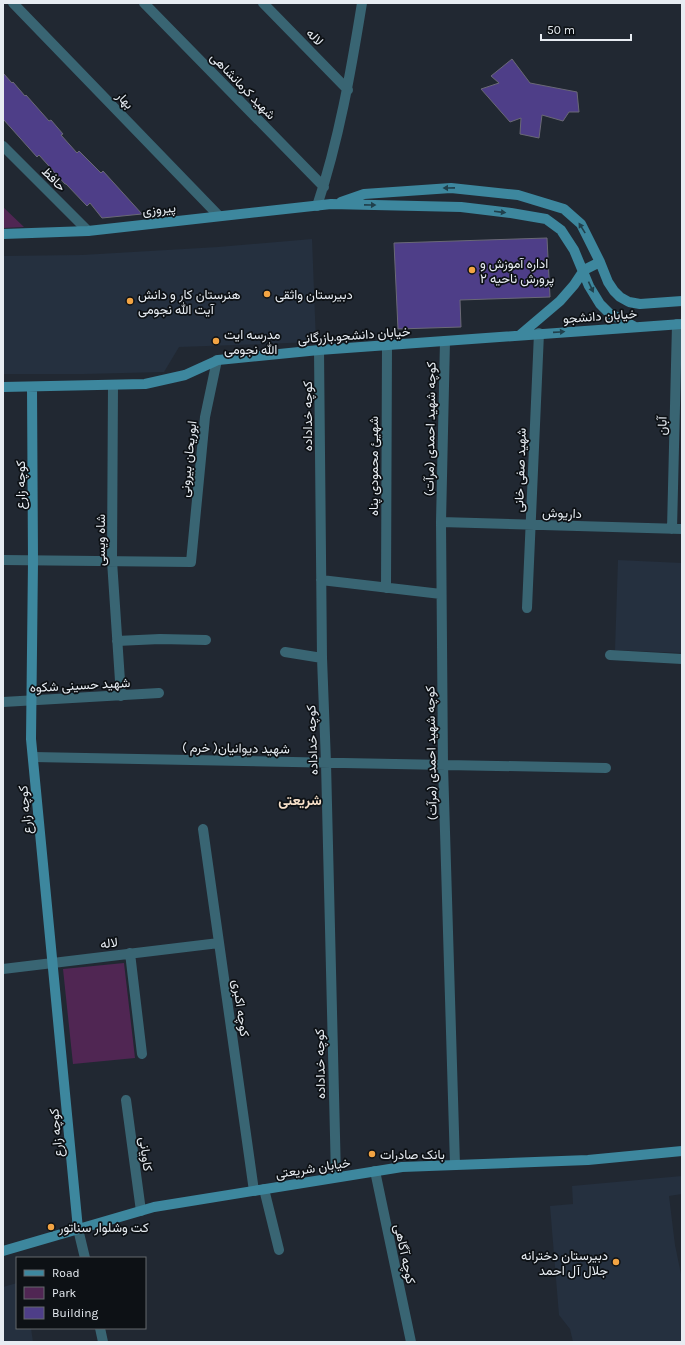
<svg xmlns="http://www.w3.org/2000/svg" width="685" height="1345" viewBox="0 0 685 1345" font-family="Karla,Vazirmatn,sans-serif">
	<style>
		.built { fill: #25303f }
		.green { fill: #502653 }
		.building { fill: #4e3e88; stroke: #6a6976 }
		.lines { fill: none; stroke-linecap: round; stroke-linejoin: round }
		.street { stroke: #396573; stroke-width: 10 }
		.secondary { stroke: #3d879e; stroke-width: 10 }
		.oneway { fill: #20404c }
		.poi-dot { fill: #f3a443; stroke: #0d1115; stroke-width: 1.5 }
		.labels { text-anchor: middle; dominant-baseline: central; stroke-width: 3.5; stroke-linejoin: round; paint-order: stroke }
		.street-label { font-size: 13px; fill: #e7ecf2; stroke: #0d1115 }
		.poi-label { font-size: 13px; fill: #e7ecf2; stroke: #0d1115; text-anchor: start }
		.neighbourhood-label { font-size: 14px; font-weight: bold; fill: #f7e0c9; stroke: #0d1115 }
	</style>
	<rect width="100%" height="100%" fill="#212832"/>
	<path class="built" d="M312 239 316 342 179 347 164 372 84 374H3V256L82 255 218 247Z
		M618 560 682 563V653L615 650Z
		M682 1176V1194L669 1196 675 1245 682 1279V1342H573L570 1329 559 1315 550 1206 573 1204 572 1186Z
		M17 1283V1328H31L33 1342H3V1287Z"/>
	<path class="green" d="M3 207 24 227 3 228Z
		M124 963 135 1058 73 1064 63 969Z"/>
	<path class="building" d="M512 59 530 83 577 92 579 112H569L563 121 542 115 539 138 520 134 521 118 510 122 481 89 499 83 491 76Z
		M3 73 12 83 13 82 25 96 26 95 49 121 51 120 63 134 61 135 77 153 79 151 101 173 103 171 142 214 102 218 90 203 87 206 66 184H65L39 155 37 157 3 119Z
		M547 238 550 297 460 300 461 327 398 329 394 243Z"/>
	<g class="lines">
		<path class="street" d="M13 3 219 216
			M144 3 324 187
			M263 3 348 90
			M3 146 88 231
			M317 206C339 140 351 71 362 3
			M445 341 441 522 443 765 455 1165
			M319 350 322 658 326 763 336 1177
			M113 385 112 561 121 696
			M441 522 682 529
			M672 529 677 324
			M3 560 191 562 205 417 217 360
			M321 580 441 594
			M386 588 387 345
			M527 608 539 333
			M117 641 160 639 206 640
			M285 652 322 658
			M610 655 682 659
			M3 702 159 693
			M33 757 606 768
			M203 829 254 1191
			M130 953 142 1054
			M3 969 219 943
			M126 1100 141 1211
			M375 1171 411 1342
			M264 1189 279 1250
			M78 1229 85 1258
			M100 1328 103 1342"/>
		<path class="secondary" d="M341 202 364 194 451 188 518 195 564 209 581 224 600 262 608 282 614 291 620 297 629 302 640 304 682 301
			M3 234 88 231 331 204 461 207 511 213 546 219 561 230 574 250 589 286 600 304 609 313 635 327
			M520 335 560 301 574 285 584 270 600 262
			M3 387 145 384 185 375 218 360 319 350 682 324
			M32 387 33 561 31 739 78 1229
			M3 1251 154 1207 402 1167 588 1160 682 1151"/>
	</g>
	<defs><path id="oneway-solid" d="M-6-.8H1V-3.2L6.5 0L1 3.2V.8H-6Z"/></defs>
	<g class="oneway">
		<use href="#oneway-solid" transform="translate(449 188) rotate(179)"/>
		<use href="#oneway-solid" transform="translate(370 205) rotate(1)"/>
		<use href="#oneway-solid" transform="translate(500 212) rotate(7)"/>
		<use href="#oneway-solid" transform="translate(582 228) rotate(-122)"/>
		<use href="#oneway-solid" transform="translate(591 287) rotate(65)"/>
		<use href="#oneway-solid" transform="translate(559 332) rotate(-4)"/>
	</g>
	<g class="poi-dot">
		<circle cx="472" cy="270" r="4"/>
		<circle cx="267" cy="294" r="4"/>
		<circle cx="130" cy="301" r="4"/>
		<circle cx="216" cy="341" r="4"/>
		<circle cx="372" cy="1154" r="4"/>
		<circle cx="51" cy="1227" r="4"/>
		<circle cx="616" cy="1262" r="4"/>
	</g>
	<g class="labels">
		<g class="street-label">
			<text transform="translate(315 37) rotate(46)">لاله</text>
			<text transform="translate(243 86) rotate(46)">شهید کرمانشاهی</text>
			<text transform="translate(125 100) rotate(46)">بهار</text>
			<text transform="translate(54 179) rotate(45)">حافظ</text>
			<text transform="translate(159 209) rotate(-6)">پیروزی</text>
			<text transform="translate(600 316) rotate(-4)">خیابان دانشجو</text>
			<text transform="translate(354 335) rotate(-4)">خیابان دانشجو.بازرگانی</text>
			<text transform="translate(307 416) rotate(-90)">کوچه خداداده</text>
			<text transform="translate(662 426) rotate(-89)">آبان</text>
			<text transform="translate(430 429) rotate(-89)">کوچه شهید احمدی (مرآت)</text>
			<text transform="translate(188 459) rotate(-84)">ابوریحان بیرونی</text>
			<text transform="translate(373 466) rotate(-90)">شهیئ محمودی پناه</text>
			<text transform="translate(520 470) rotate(-88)">شهید صفی خانی</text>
			<text transform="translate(20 485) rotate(-90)">کوچه زارع</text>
			<text transform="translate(562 513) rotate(2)">داریوش</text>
			<text transform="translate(100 540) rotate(-90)">شاه ویسی</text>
			<text transform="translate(80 685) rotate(-3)">شهید حسینی شکوه</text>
			<text transform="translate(312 740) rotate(-92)">کوچه خداداده</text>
			<text transform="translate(236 748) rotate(1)">شهید دیوانیان( خرم )</text>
			<text transform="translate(431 753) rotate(-91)">کوچه شهید احمدی (مرآت)</text>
			<text transform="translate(25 810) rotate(-95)">کوچه زارع</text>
			<text transform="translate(109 943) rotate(-7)">لاله</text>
			<text transform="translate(241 1008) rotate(82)">کوچه اکبری</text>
			<text transform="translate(320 1064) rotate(-91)">کوچه خداداده</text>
			<text transform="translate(56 1133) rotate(-95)">کوچه زارع</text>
			<text transform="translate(146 1154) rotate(83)">کاویانی</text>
			<text transform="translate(313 1168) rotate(-9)">خیابان شریعتی</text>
			<text transform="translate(405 1254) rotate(78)">کوچه آگاهی</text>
		</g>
		<g class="poi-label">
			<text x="480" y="263">اداره آموزش و<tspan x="480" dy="15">پرورش ناحیه ۲</tspan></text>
			<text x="138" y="294">هنرستان کار و دانش<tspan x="138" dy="15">آیت الله نجومی</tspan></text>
			<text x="275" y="294">دبیرستان واثقی</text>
			<text x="224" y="334">مدرسه ایت<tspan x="224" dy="15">الله نجومی</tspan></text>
			<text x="380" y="1154">بانک صادرات</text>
			<text x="59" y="1227">کت وشلوار سناتور</text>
			<text x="608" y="1255" text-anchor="end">دبیرستان دخترانه<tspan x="608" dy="15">جلال آل احمد</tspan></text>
		</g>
		<g class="neighbourhood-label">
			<text x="300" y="800">شریعتی</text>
		</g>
	</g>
	<rect width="685" height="1345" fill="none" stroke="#e7ecf2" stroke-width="8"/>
	<rect x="16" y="1257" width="130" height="72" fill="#0d1115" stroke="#64696d"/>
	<rect x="24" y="1270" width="20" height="6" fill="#3d879e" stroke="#64696d"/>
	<text x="52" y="1277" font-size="12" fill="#e7ecf2">Road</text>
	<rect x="24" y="1287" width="20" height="12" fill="#502653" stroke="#64696d"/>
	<text x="52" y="1297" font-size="12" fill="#e7ecf2">Park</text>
	<rect x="24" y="1307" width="20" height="12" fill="#4e3e88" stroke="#64696d"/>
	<text x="52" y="1317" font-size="12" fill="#e7ecf2">Building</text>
	<path d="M541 34v6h90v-6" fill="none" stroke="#e7ecf2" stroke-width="2"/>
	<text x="547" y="34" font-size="12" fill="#e7ecf2" stroke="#0d1115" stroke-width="3" paint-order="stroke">50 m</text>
</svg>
